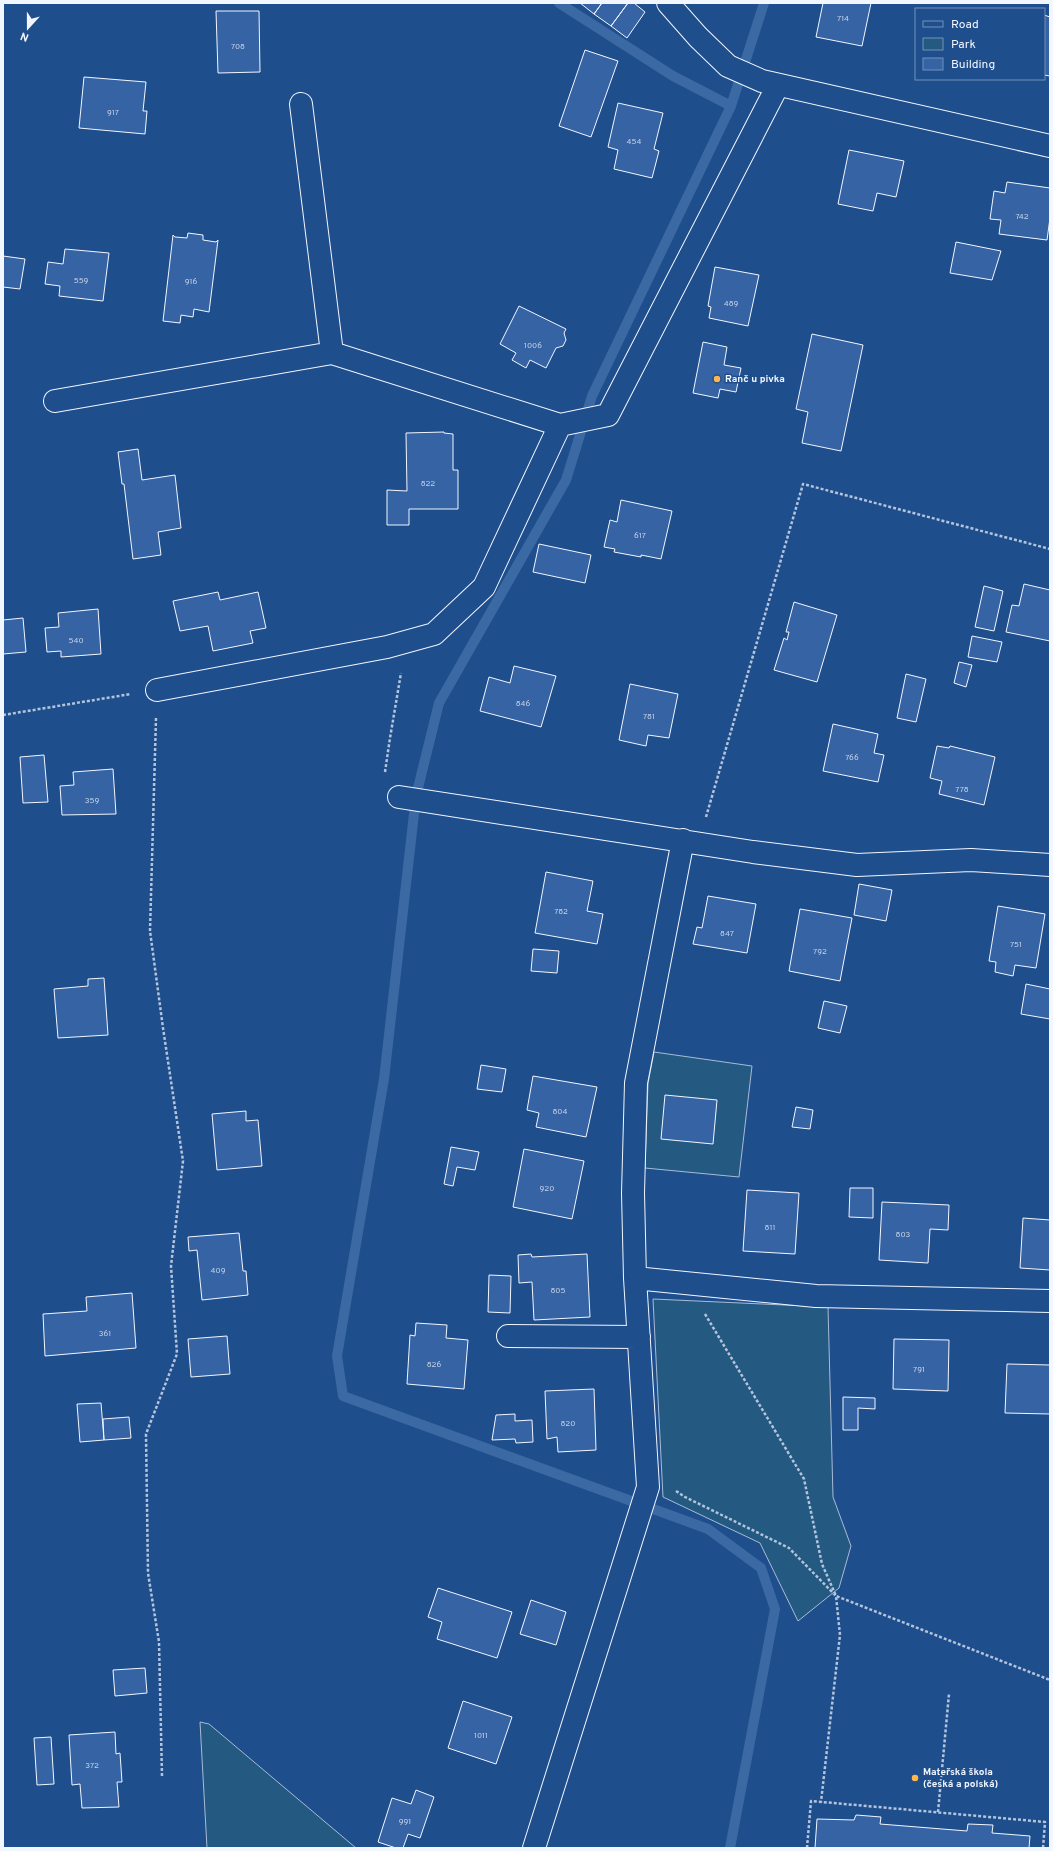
<svg xmlns="http://www.w3.org/2000/svg" width="1053" height="1851" viewBox="0 0 1053 1851" font-family="Overpass,sans-serif">
	<style>
		.green { fill: #245a82; stroke: #a8bbd7 }
		.lines { fill: none; stroke-linecap: round; stroke-linejoin: round }
		.stream { stroke: #3b69a3; stroke-width: 10 }
		.building { fill: #3563a3; stroke: #f2f6ff }
		.minor-casing { stroke: #f2f6ff; stroke-width: 24 }
		.path { stroke: #b3c4dc; stroke-width: 2.5; stroke-dasharray: 3 2; stroke-linecap: butt }
		.minor { stroke: #1f4e8c; stroke-width: 22 }
		.poi-dot { fill: #ffb74d; stroke: #1f4e8c; stroke-width: 1.5 }
		.labels { text-anchor: middle; dominant-baseline: central; stroke-width: 3; stroke-linejoin: round; paint-order: stroke }
		.number-label { font-size: 8px; fill: #c3d1e8 }
		.poi-label { font-size: 10px; font-weight: bold; fill: #f2f6ff; stroke: #1f4e8c; text-anchor: start }
	</style>
	<rect width="100%" height="100%" fill="#1f4e8c"/>
	<path class="green" d="M654 1052 752 1066 739 1177 645 1168 648 1083Z
		M653 1299 828 1307 833 1497 851 1546 839 1588 798 1621 760 1543 663 1497Z
		M200 1722 209 1724 356 1848H207Z"/>
	<g class="lines">
		<path class="stream" d="M559 3 673 76 731 106 592 396 566 480 439 703 416 796 384 1079 337 1356 343 1396 708 1529 761 1568 775 1609 730 1848
			M731 106 764 3"/>
	</g>
	<path class="building" d="M580 3H602L594 14Z
		M602 3H628L611 26 594 14Z
		M628 3H634L645 12 627 38 611 26Z
		M823 3H871L862 46 816 37Z
		M216 11H259L260 72 218 73Z
		M1044 15 1050 17V76L1044 75Z
		M585 50 618 61 591 137 559 126Z
		M84 77 146 82 143 111H147L145 134 79 128Z
		M618 103 663 113 654 149 659 151 652 178 614 169 618 150 608 147Z
		M849 150 904 161 896 197 877 193 873 211 838 204Z
		M1007 182 1050 188V218L1047 240 999 234 1001 220 990 219 994 191 1005 193Z
		M188 233 203 235V240L216 242 218 240 209 312 194 309 193 317 181 315 180 323 163 321 173 235 175 237 187 238Z
		M956 242 1001 251 992 280 950 273Z
		M65 249 109 253 103 301 59 296 60 286 45 284 48 262 63 264Z
		M3 256 25 259 20 289 3 287Z
		M715 267 759 275 748 326 709 318 711 307 708 306Z
		M519 306 566 329 564 333 566 340 563 346 556 348 546 368 530 360 526 368 512 360 516 353 500 344Z
		M812 334 863 345 841 451 802 443 808 412 796 409Z
		M703 342 727 347 724 365 741 368 736 392 720 389 718 398 693 393Z
		M444 432V433L453 434V470H458V509H409V525H387V490L407 491 406 433Z
		M138 449 142 480 175 475 181 528 158 532 161 555 133 559 124 484H122L118 452Z
		M621 500 672 511 661 559 641 555V557L614 552 615 549 604 547 610 520 617 522Z
		M539 544 591 555 585 583 533 572Z
		M1024 584 1050 590V641L1006 632 1012 605 1019 606Z
		M984 586 1003 591 994 631 975 627Z
		M218 592 220 600 258 592 266 628 250 631 253 643 213 651 208 626 180 631 173 601Z
		M794 602 837 615 817 682 774 670 784 638 787 640 789 632H786Z
		M98 609 101 654 61 657V651L47 652 45 628 59 627 58 613Z
		M23 618 26 652 3 654V620Z
		M972 636 1002 642 997 662 968 657Z
		M959 662 972 665 966 687 954 683Z
		M514 666 556 676 541 727 480 711 489 677 510 683Z
		M906 674 926 679 916 722 897 718Z
		M630 684 678 694 669 738 648 735 646 746 619 740Z
		M833 724 878 734 874 753 884 755 878 782 823 771Z
		M937 746 949 748 950 746 995 757 984 805 939 794 942 781 930 778Z
		M44 755 48 802 23 803 20 757Z
		M113 769 116 814 62 815 60 786 74 785 73 772Z
		M546 872 593 881 587 911 603 914 597 944 535 933Z
		M859 884 892 890 886 921 854 915Z
		M708 896 756 904 747 953 693 944 697 927 702 928Z
		M998 906 1045 914 1036 968 1015 965 1013 976 995 972 996 962 989 961Z
		M800 909 852 918 840 981 789 971Z
		M533 949 559 951 557 973 531 971Z
		M104 978 108 1035 58 1038 54 989 88 986V979Z
		M1026 984 1050 989V1019L1021 1014Z
		M824 1001 847 1006 840 1033 818 1028Z
		M481 1065 506 1069 502 1092 477 1089Z
		M533 1076 597 1087 586 1137 536 1127 539 1113 527 1110Z
		M665 1095 717 1100 713 1144 661 1139Z
		M796 1107 813 1110 810 1129 792 1127Z
		M246 1111V1121L258 1120 262 1166 217 1170 212 1114Z
		M451 1147 479 1152 475 1170 457 1167 453 1186 444 1184Z
		M524 1149 584 1161 572 1219 513 1207Z
		M850 1188H873V1218L849 1217Z
		M747 1190 799 1193 795 1254 743 1251Z
		M882 1202 949 1205 948 1230 930 1229 928 1263 879 1260Z
		M1023 1218 1050 1220V1270L1020 1268Z
		M239 1233 243 1271H246L248 1295 202 1300 197 1250 189 1251 188 1237Z
		M531 1254 532 1257 587 1254 590 1317 534 1320 532 1282 519 1283 518 1255Z
		M489 1275 511 1276 510 1313 488 1312Z
		M132 1293 136 1348 45 1356 43 1314 87 1311 86 1297Z
		M416 1323 447 1325 446 1338 468 1340 464 1389 407 1384 410 1335 415 1336Z
		M227 1336 230 1374 191 1377 188 1339Z
		M894 1339 949 1340 948 1391 893 1389Z
		M1007 1364 1050 1365V1414L1005 1413Z
		M594 1389 596 1450 558 1452 557 1437 547 1439 545 1391Z
		M843 1397 875 1398V1409L858 1408V1430H843Z
		M101 1403 104 1440 80 1442 77 1404Z
		M515 1414V1421L532 1420 533 1442 516 1443 515 1439 492 1440 496 1415Z
		M129 1417 131 1438 104 1440 103 1419Z
		M438 1588 512 1612 497 1658 437 1639 442 1622 428 1617Z
		M531 1600 566 1612 556 1645 520 1634Z
		M145 1668 147 1693 115 1696 113 1670Z
		M463 1701 512 1717 496 1764 448 1748Z
		M115 1732 116 1754 120 1753 122 1782H117L119 1807 82 1808 80 1784 72 1785 69 1735Z
		M51 1737 54 1784 37 1785 34 1738Z
		M416 1790 434 1797 420 1838 408 1834 403 1848H396L378 1842 392 1798 411 1804Z
		M856 1815 881 1817 880 1824 967 1831 968 1824 993 1825 992 1833 1030 1836 1029 1848H815L817 1819 854 1820Z"/>
	<g class="lines">
		<defs>
			<path id="minor" d="M668 3 698 37 728 66 762 81 1050 146
				M301 104 332 353
				M55 401 332 353 560 425 608 415 778 85
				M157 690 387 647 434 634 484 587 560 425
				M399 797 753 852 857 865 971 860 1050 865
				M635 1278 816 1296 1050 1301
				M508 1336 639 1337
				M534 1848 648 1487 635 1278 633 1193 636 1083 683 840"/>
		</defs>
		<use href="#minor" class="minor-casing"/>
		<path class="path" d="M3 715 131 694
			M156 718 150 931 163 1028 183 1161 171 1266 177 1354 146 1434 148 1573 159 1642 162 1776
			M385 772 390 738 401 673
			M706 817 803 484 1050 549
			M705 1314 804 1479 822 1564 836 1596 1050 1680
			M676 1491 685 1497 789 1548 836 1596 840 1635 821 1802
			M938 1812 949 1694
			M807 1848 811 1801 1045 1822 1043 1848"/>
		<use href="#minor" class="minor"/>
	</g>
	<g class="poi-dot">
		<circle cx="717" cy="379" r="4"/>
		<circle cx="915" cy="1778" r="4"/>
	</g>
	<g class="labels">
		<g class="number-label">
			<text x="843" y="19">714</text>
			<text x="238" y="47">708</text>
			<text x="113" y="113">917</text>
			<text x="634" y="142">454</text>
			<text x="1022" y="217">742</text>
			<text x="81" y="281">559</text>
			<text x="191" y="282">916</text>
			<text x="731" y="304">489</text>
			<text x="533" y="346">1006</text>
			<text x="428" y="484">822</text>
			<text x="640" y="536">617</text>
			<text x="76" y="641">540</text>
			<text x="523" y="704">846</text>
			<text x="649" y="717">781</text>
			<text x="852" y="758">766</text>
			<text x="962" y="790">778</text>
			<text x="92" y="801">359</text>
			<text x="561" y="912">782</text>
			<text x="727" y="934">847</text>
			<text x="1016" y="945">751</text>
			<text x="820" y="952">792</text>
			<text x="560" y="1112">804</text>
			<text x="547" y="1189">920</text>
			<text x="770" y="1228">811</text>
			<text x="903" y="1235">803</text>
			<text x="218" y="1271">409</text>
			<text x="558" y="1291">805</text>
			<text x="105" y="1334">361</text>
			<text x="434" y="1365">826</text>
			<text x="919" y="1370">791</text>
			<text x="568" y="1424">820</text>
			<text x="481" y="1736">1011</text>
			<text x="92" y="1766">372</text>
			<text x="405" y="1822">991</text>
		</g>
		<g class="poi-label">
			<text x="725" y="379">Ranč u pivka</text>
			<text x="923" y="1772">Mateřská škola<tspan x="923" dy="12">(česká a polská)</tspan></text>
		</g>
	</g>
	<rect width="1053" height="1851" fill="none" stroke="#f2f6ff" stroke-width="8"/>
	<rect x="915" y="8" width="130" height="72" fill="#1f4e8c" stroke="#7391ba"/>
	<rect x="923" y="21" width="20" height="6" fill="#1f4e8c" stroke="#7391ba"/>
	<text x="951" y="28" font-size="12" fill="#f2f6ff">Road</text>
	<rect x="923" y="38" width="20" height="12" fill="#245a82" stroke="#7391ba"/>
	<text x="951" y="48" font-size="12" fill="#f2f6ff">Park</text>
	<rect x="923" y="58" width="20" height="12" fill="#3563a3" stroke="#7391ba"/>
	<text x="951" y="68" font-size="12" fill="#f2f6ff">Building</text>
	<g transform="translate(28 28) rotate(201)" stroke="#1f4e8c" stroke-width="3" paint-order="stroke">
	<path d="M0-3L7 15L0 10L-7 15Z" fill="#f2f6ff"/>
	<text y="-6" font-size="11" font-weight="bold" text-anchor="middle" fill="#f2f6ff">N</text>
	</g>
</svg>
